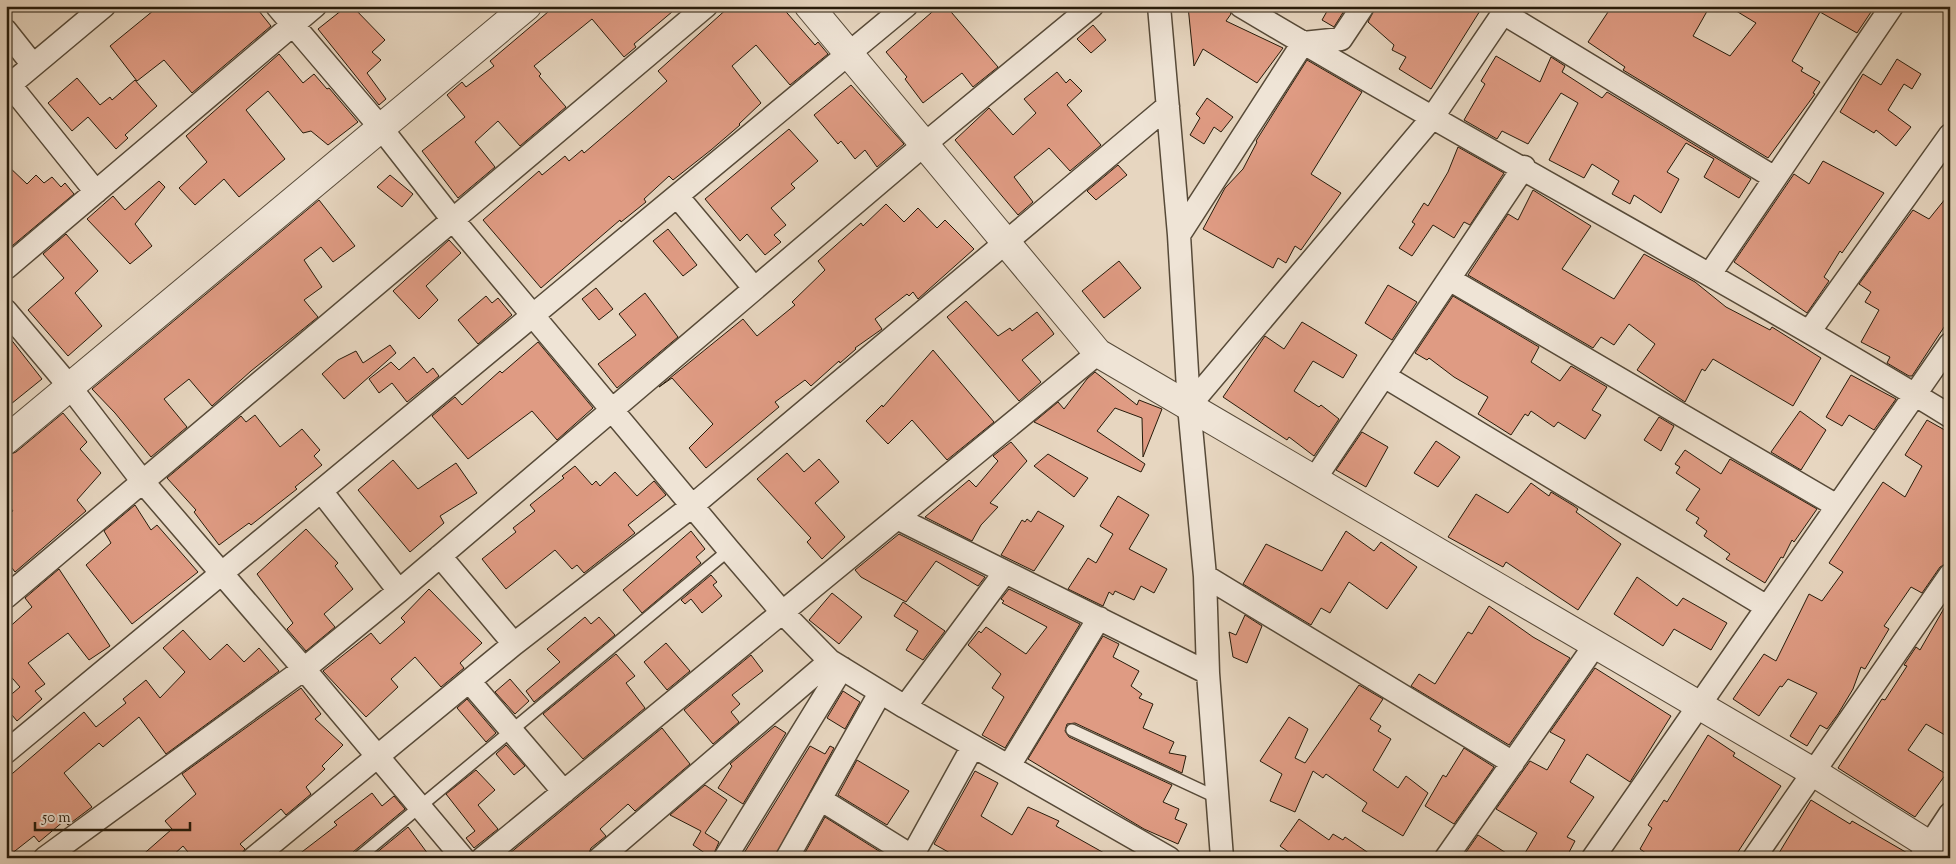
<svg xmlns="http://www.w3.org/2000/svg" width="1956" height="864" viewBox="0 0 1956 864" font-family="'Sorts Mill Goudy',serif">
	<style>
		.building { fill: #df9b83; stroke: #271b0a }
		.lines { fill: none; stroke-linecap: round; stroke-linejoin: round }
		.service-casing { stroke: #574a38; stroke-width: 14 }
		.minor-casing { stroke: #574a38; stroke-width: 25 }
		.tertiary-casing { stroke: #574a38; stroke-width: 30 }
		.service { stroke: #efe4d6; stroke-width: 11 }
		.minor { stroke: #efe4d6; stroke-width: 22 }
		.tertiary { stroke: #efe4d6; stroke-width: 28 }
	</style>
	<rect width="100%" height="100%" fill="#e7d6c0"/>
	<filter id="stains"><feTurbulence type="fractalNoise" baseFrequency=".004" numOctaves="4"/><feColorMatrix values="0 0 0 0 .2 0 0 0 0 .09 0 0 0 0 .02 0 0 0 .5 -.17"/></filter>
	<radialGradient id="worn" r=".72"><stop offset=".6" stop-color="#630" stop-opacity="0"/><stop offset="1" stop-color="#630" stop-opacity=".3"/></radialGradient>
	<path class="building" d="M159 6H255L271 26 192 93 164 60 137 81 110 46Z
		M347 6H352L385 40 372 52 381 60 367 73 386 99 379 105 318 29Z
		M555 6H679L634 44 636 47 624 57 592 19 534 66 541 74 539 76 566 107 520 146 498 121 475 142 495 167 458 198 422 151 465 117 447 95 462 82 466 87 494 66 490 61Z
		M730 6H781L815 45 818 42 828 54 790 85 756 45 732 66 761 103 739 124 740 125 711 150 673 180 669 176 644 199 646 202 621 222 620 220 541 288 483 220 539 171 542 175 565 156 569 161 582 150 584 153 632 112 667 81 658 71Z
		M939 6H946L998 67 973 87 962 73 923 103 905 79 907 77 886 52Z
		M1188 6H1228L1231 14 1226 21 1283 48 1257 83 1203 49 1194 66Z
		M1330 6H1347L1334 27 1322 20Z
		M1376 6H1483L1431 89 1399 69 1406 57 1392 50 1394 45 1368 22Z
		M1612 6H1710L1693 36 1730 56 1756 23 1728 6H1875L1857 33 1820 12 1792 61 1803 68 1801 71 1820 82 1813 93 1815 94 1768 158 1623 70 1625 67 1588 42Z
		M1093 25 1106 40 1091 53 1077 39Z
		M279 54 303 83 314 74 327 89 329 88 358 122 328 145 311 131 303 133 268 91 246 110 285 159 239 197 224 179 195 205 179 188 207 162 186 136Z
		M1496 56 1540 82 1551 57 1565 66 1562 72 1602 98 1607 92 1751 179 1739 198 1704 177 1714 159 1686 143 1667 172 1679 179 1661 213 1634 195 1630 204 1612 194 1619 181 1592 164 1584 178 1549 160 1578 103 1561 93 1528 144 1502 131 1497 139 1464 120 1485 84 1481 81Z
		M1897 59 1921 74 1912 89 1904 84 1888 110 1911 127 1896 146 1876 130 1874 133 1840 112 1863 74 1881 85Z
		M1307 60 1362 92 1311 174 1341 193 1301 250 1295 246 1286 263 1278 258 1273 268 1203 229 1225 188 1243 169 1257 142 1256 141Z
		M1057 72 1066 83 1070 79 1082 91 1067 105 1101 145 1070 171 1049 148 1014 177 1033 202 1018 215 955 140 989 108 1013 135 1036 113 1024 99Z
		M77 78 100 105 110 97 112 100 135 80 157 106 125 135 128 138 116 149 88 117 72 131 48 103Z
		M851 85 904 144 877 167 865 150 855 159 841 141 838 144 814 115Z
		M1207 98 1233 117 1221 132 1214 127 1204 144 1190 135 1200 118 1196 114Z
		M789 129 818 161 791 184 795 188 771 208 786 225 774 235 781 242 765 255 747 234 740 241 705 199Z
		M1458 147 1504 173 1470 225 1464 222 1454 238 1433 225 1412 256 1399 248 1415 224 1412 222 1424 203 1428 206 1448 172Z
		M1823 161 1884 193 1842 253 1840 251 1824 277 1829 281 1807 313 1734 262 1794 174 1809 184Z
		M6 164 27 184 36 175 44 183 52 177 61 187 65 183 74 194 6 251Z
		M1118 165 1127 175 1096 200 1087 191Z
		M390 175 413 194 402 207 377 187Z
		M159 181 165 187 135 224 152 246 130 264 87 219 113 196 125 210Z
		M1533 190 1591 226 1562 269 1614 299 1644 254 1695 282 1726 307 1770 330 1772 327 1821 358 1793 406 1713 359 1705 371 1702 369 1685 402 1637 370 1655 344 1629 324 1614 345 1601 337 1593 348 1468 275 1508 214 1518 220Z
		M1950 193V318L1912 376H1909L1887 363 1890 357 1861 342 1879 310 1865 302 1871 292 1859 284 1913 210 1929 219Z
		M319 200 355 246 333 262 321 247 304 260 322 287 304 300 318 317 251 371 212 406 189 379 164 399 187 427 151 457 115 413 92 389Z
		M886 204 904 222 918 208 937 228 945 220 974 249 918 299 913 292 909 296 907 294 875 319 882 329 855 348 856 349 840 363 839 361 811 386 805 380 775 402 779 407 706 468 689 448 713 424 672 378 659 387 743 319 757 336 795 305 792 302 825 270 818 261 861 223 863 226Z
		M668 229 697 265 683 276 653 241Z
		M66 234 98 271 75 293 102 326 68 356 28 310 64 278 43 254Z
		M449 240 461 253 426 286 438 300 419 319 393 291Z
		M1119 261 1141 288 1104 318 1082 291Z
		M1388 285 1417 302 1392 340 1365 323Z
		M596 288 613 309 599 320 582 299Z
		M645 293 678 337 617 388 598 364 636 335 619 314Z
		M486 296 492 303 498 298 512 315 478 344 458 320Z
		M1453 296 1539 347 1531 362 1560 381 1571 366 1607 387 1592 410 1601 415 1585 439 1558 422 1554 427 1531 411 1528 416 1525 414 1511 435 1478 414 1488 397 1454 377 1429 358 1427 360 1415 353Z
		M966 301 998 336 1010 328 1012 331 1037 312 1052 331 1054 334 1022 360 1041 382 1019 401 947 317Z
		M1302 322 1357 355 1343 378 1313 361 1294 391 1319 407 1321 405 1339 419 1314 456 1289 437 1287 440 1223 397 1265 336 1284 349Z
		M6 333 42 379 6 408Z
		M538 342 593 408 557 440 532 411 468 459 432 416 455 397 462 405 500 371 502 373Z
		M390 345 396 353 344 399 322 374 338 360 356 351 363 363Z
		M933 350 994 422 947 460 912 420 888 444 866 421 882 405 883 407Z
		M414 357 427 373 433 368 439 376 407 402 392 383 379 393 369 379 391 362 399 370Z
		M1095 372 1137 405 1139 400 1162 409 1143 457 1142 418 1115 408 1097 431 1145 464 1141 472 1034 422 1058 402 1064 409 1087 379Z
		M1851 375 1896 399 1874 430 1849 415 1842 426 1826 417Z
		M1800 411 1826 430 1801 470 1771 452Z
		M63 413 87 442 80 449 101 473 77 500 86 511 15 572 6 560V516L13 511 6 502V456L16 452Z
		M255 415 280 447 302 429 320 450 314 456 322 465 295 487 297 489 251 525 249 523 219 545 194 512 196 510 167 478 241 416 246 422Z
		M1659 417 1674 426 1661 451 1644 440Z
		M1927 420 1950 433V562L1940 567 1922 593 1911 587 1884 626 1889 629 1865 669 1861 667 1853 689 1838 714 1827 729 1820 725 1807 746 1790 736 1817 693 1788 679 1782 687 1780 686 1759 716 1733 699 1764 654 1776 661 1809 594 1822 601 1843 572 1829 563 1883 482 1905 497 1922 466 1905 455Z
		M1362 432 1388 447 1366 487 1336 470Z
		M1436 441 1460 457 1438 487 1414 473Z
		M1011 442 1027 461 990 503 998 507 981 525 972 541 925 517 969 480 976 487 998 461 993 456Z
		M1685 450 1721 474 1730 459 1817 509 1794 542 1792 540 1783 558 1781 557 1765 583 1726 559 1730 554 1704 536 1707 531 1696 523 1699 518 1686 510 1700 489 1676 473 1680 467 1675 464Z
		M787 453 804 472 819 459 839 482 815 503 845 537 822 559 807 542 811 538 757 479Z
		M1048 454 1088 478 1074 497 1034 466Z
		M393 460 418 489 456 463 477 493 440 516 444 523 410 552 358 490Z
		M575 466 592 485 596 481 600 486 615 472 637 496 654 481 666 495 628 525 635 533 584 573 577 565 572 569 555 550 506 589 482 559 516 532 513 528 535 511 530 505 564 478 562 476Z
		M1531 483 1549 496 1551 492 1574 506 1578 509 1576 512 1621 544 1578 610 1506 562 1503 567 1448 537 1476 494 1508 513Z
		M1118 496 1149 515 1129 549 1167 569 1154 593 1141 586 1134 600 1115 591 1113 595 1109 592 1103 606 1068 589 1088 558 1096 563 1113 534 1100 526Z
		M135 505 151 530 157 525 198 572 132 624 86 565 111 543 104 531Z
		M1038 511 1064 526 1034 571 1001 555 1022 520 1025 522 1027 519 1031 522Z
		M306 529 338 563 335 566 353 589 324 614 335 627 306 651 287 629 293 623 257 574Z
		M691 531 705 549 696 557 701 563 642 613 623 590Z
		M1346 531 1374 551 1381 542 1417 567 1387 609 1349 582 1330 613 1321 608 1311 625 1243 584 1266 544 1322 571Z
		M899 534 985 577 978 586 936 561 906 602 861 577 855 570Z
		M59 569 110 646 89 660 68 633 28 663 45 684 35 691 42 699 17 721 6 708V699L20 687 6 671V630L32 607 25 598Z
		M711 575 717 582 713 585 722 596 702 613 691 599 685 604 681 600Z
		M1637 577 1677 606 1683 598 1727 623 1711 650 1674 629 1663 646 1614 614Z
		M429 589 482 643 460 663 464 668 441 687 415 657 391 679 398 687 366 717 323 671 371 633 380 644 405 622 401 618Z
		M1009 589 1080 624 1005 748 982 735 1004 697 992 688 1001 674 968 645 979 631 981 633 986 627 1026 654 1047 627 1002 603 1004 601 1001 599Z
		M832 593 862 617 839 644 809 620Z
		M1950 598V738L1926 724 1908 750 1946 774 1915 817 1838 768 1882 699 1885 700 1907 666 1904 665 1916 647 1920 650Z
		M903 602 945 631 923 660 906 650 918 631 894 616Z
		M1489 606 1533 637 1570 658 1509 745 1411 686 1419 674 1435 684 1468 632 1472 634Z
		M1245 615 1262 626 1247 663 1233 657 1229 632 1236 635Z
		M585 617 591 624 599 617 615 635 534 702 526 691 560 662 547 649Z
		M183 630 210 660 227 644 244 662 259 648 279 671 166 754 139 717 103 747 99 743 64 773 92 807 68 825 64 821 39 842 34 836 6 858V779L84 712 96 727 126 703 123 699 146 680 160 698 185 672 163 648Z
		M1103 636 1119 644 1113 657 1139 671 1131 686 1142 694 1139 698 1153 704 1143 728 1174 742 1169 753 1186 756 1182 773 1075 723 1067 724 1065 731 1069 737 1172 785 1163 802 1179 809 1175 819 1187 824 1178 844 1144 829 1028 759Z
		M666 643 690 671 667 690 644 662Z
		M616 654 635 676 626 683 645 708 583 759 543 714Z
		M751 655 763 671 732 695 740 704 731 712 739 722 713 744 684 710Z
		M1595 668 1671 716 1630 782 1587 754 1570 782 1594 797 1567 837 1575 841 1566 858H1522L1537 833 1496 809 1530 761 1547 770 1565 740 1550 732Z
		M510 679 529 701 515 714 495 692Z
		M1359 685 1383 699 1370 719 1381 726 1378 731 1391 739 1373 770 1398 788 1406 776 1428 793 1403 836 1362 811 1367 803 1326 774 1323 778 1313 771 1295 812 1270 801 1282 774 1260 761 1289 717 1308 729 1295 758 1305 763Z
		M301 688 321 714 315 719 343 745 322 766 325 769 306 787 311 794 286 815 281 809 240 844 245 849 238 858H193L183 846 170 858H139L172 829 165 821 196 794 182 774Z
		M843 691 860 702 845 729 827 718Z
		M467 699 496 733 486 742 457 708Z
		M775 726 786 733 743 804 718 788 732 766 730 764Z
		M662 728 690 764 635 811 628 804 600 829 606 836 591 848 587 858H504Z
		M1708 735 1735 753 1733 756 1781 786 1734 858H1653L1640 849 1652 828 1648 825 1664 800 1667 802Z
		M506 745 525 766 514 775 496 754Z
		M810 746 825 754 830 746 834 748 774 858H741Z
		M1464 748 1494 767 1454 824 1425 806 1443 775 1446 777Z
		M857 760 909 791 887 825 838 795Z
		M476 770 495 790 478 805 498 829 474 848 466 838 475 831 446 794Z
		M975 771 998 783 981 816 1012 835 1028 807 1059 821 1056 826 1113 858H959L934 844Z
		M705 785 727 800 705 833 719 842 712 858 693 845 701 831 670 815Z
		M372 793 382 806 394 796 405 809 353 852 351 858H294L337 825 334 822Z
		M1811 800 1850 824 1852 821 1909 854 1908 858H1776Z
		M825 817 890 858H802Z
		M1299 819 1329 840 1333 834 1343 840 1345 837 1376 858H1297L1280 846Z
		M408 827 431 858H370Z
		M1478 835 1514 858H1462Z"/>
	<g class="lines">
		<defs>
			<path id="service" d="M1072 730 1218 798
				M358 858 729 550"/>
			<path id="minor" d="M277 6 381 128 453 220 729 550 783 613 830 661 905 707 1169 858
				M1159 6 1179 235 1189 406 1205 576 1208 673 1222 858
				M1241 6C1475 146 1717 274 1950 416
				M1503 13 1775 178
				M6 31 33 65
				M10 85 96 192
				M6 88 104 6
				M677 196 754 288
				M1179 235 1303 43 1341 39 1363 6
				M6 268 315 6
				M1710 274 1892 6
				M1449 279 1837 506
				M6 311 70 387 143 482 304 669 463 858
				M1809 332 1950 135
				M1384 376 1767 607
				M1189 406 1432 118 1508 6
				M1314 480 1524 167
				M321 491 399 591
				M897 518 1208 673
				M440 556 514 644
				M1205 576 1513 763
				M6 597 706 6
				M469 681 564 792
				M905 707 1005 572
				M6 752 906 6
				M1009 766 1099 618
				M820 799 915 858
				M45 858 304 669 399 591 926 143 1092 6
				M254 858 514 644 692 506 1168 106
				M483 858 1098 353
				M600 858 830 661
				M725 858 842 668
				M787 858 880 693
				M911 858 973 746
				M1446 858 1595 645
				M1593 858 1950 344
				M1754 858 1950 575
				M1921 858 1950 814"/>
			<path id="tertiary" d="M809 6 1098 353 1813 772 1950 858
				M6 440 527 6"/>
		</defs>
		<use href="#service" class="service-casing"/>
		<use href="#minor" class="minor-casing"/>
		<use href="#tertiary" class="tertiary-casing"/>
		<use href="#service" class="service"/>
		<use href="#minor" class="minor"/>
		<use href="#tertiary" class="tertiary"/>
	</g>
	<rect width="1956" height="864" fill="none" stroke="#e7d6c0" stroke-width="25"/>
	<rect x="8" y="8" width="1941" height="849" fill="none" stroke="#271b0a" stroke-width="2.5"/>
	<rect x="12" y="12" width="1931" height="839" fill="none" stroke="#271b0a"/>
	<path d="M35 822v8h155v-8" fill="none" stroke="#271b0a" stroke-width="2.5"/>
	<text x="42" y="822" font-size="15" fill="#271b0a" stroke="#efe4d6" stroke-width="4" paint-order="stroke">50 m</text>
	<rect width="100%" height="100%" filter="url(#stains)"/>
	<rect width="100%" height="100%" fill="url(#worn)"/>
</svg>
